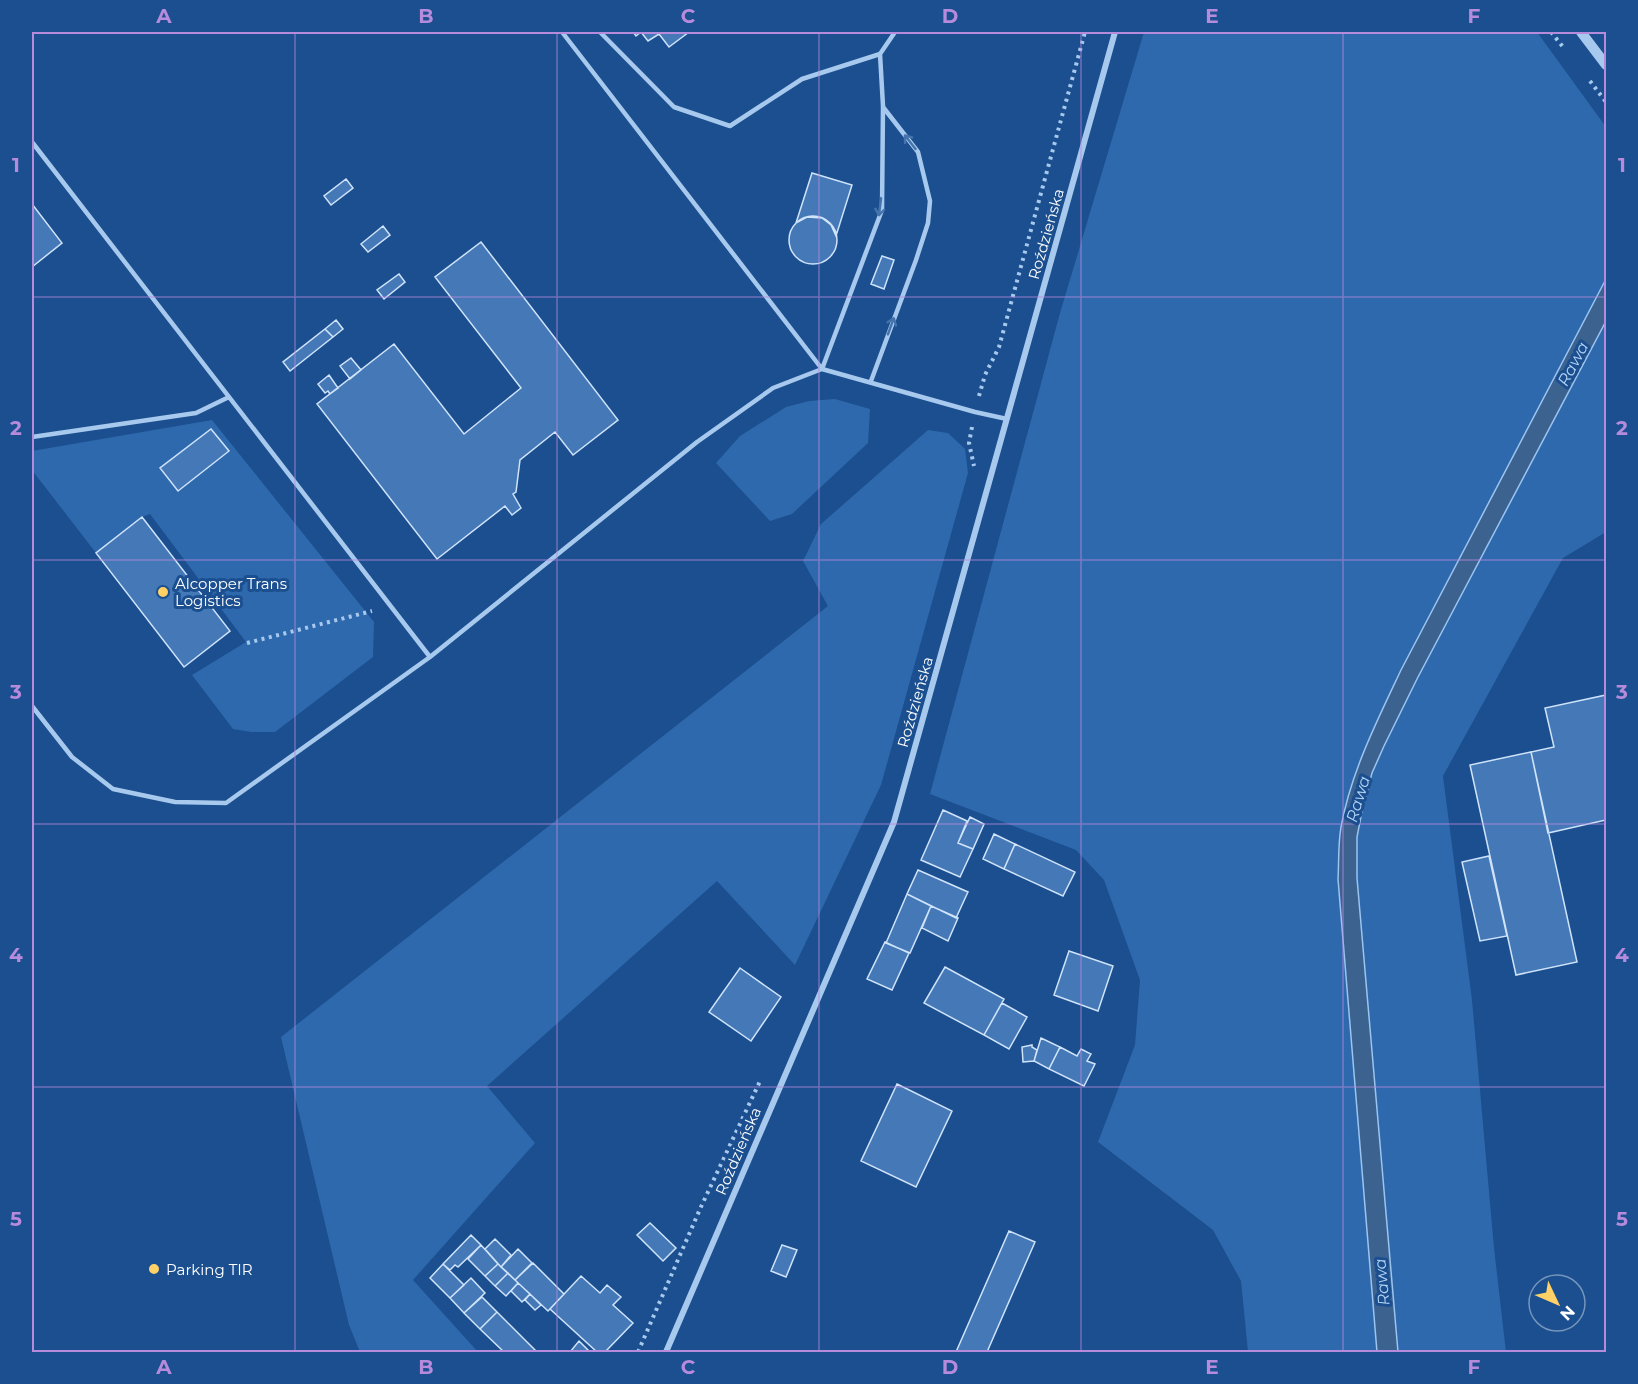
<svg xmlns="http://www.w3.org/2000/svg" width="1638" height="1384" viewBox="0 0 1638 1384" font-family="Montserrat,sans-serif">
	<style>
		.green { fill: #2e69ad }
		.water { fill: #3c6290; stroke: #9bc4f0; stroke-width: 1.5 }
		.building { fill: #4478b7; stroke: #cfe3fa; stroke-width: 1.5 }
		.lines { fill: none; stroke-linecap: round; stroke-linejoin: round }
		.path { stroke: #a8c9ee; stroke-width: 4; stroke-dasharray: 3 4.5; stroke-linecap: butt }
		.service { stroke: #a8c9ee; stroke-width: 4.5 }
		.minor { stroke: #a8c9ee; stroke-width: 6 }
		.tertiary { stroke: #a8c9ee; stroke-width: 10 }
		.oneway { stroke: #4574ac }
		.grid { fill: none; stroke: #b68bdc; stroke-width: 1.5; stroke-opacity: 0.55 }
		.poi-dot { fill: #ffd166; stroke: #1b4f8f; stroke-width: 2 }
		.labels { text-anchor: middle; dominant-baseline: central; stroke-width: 6; stroke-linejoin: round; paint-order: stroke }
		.street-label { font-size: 15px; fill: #fff; stroke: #1b4f8f }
		.poi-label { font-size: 15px; fill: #fff; stroke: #1b4f8f; text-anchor: start }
		.water-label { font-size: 16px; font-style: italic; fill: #b4d3f5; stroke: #1b4f8f }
		.neatline { fill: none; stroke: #b68bdc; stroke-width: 2 }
		.grid-label { font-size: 20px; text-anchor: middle; font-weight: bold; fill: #b68bdc }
	</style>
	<rect width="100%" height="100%" fill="#1b4f8f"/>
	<path class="green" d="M1144 32H1537L1606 127V532L1563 558 1443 776 1472 1000 1494 1248 1506 1352H1248L1241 1281 1213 1230 1098 1142 1135 1045 1140 980 1104 880 1076 850 930 794 1060 313Z
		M835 399 870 409 868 443 792 514 770 521 716 463 740 436 786 407 809 401Z
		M212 420 374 622 373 657 275 732H251L233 729 192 675 246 642 150 514 142 517 96 553 32 470V451Z
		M928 430 948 433 965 449 968 473 881 785 795 965 717 881 487 1086 535 1143 413 1280 478 1352H360L349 1325 281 1037 828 606 803 561 821 524Z"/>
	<path class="water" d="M1606 279V321L1417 679 1384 746 1372 773 1362 811 1357 837V878L1398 1352H1377L1338 879C1339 862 1338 844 1341 827 1351 772 1377 721 1401 670Z"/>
	<path class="building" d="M633 32H689L669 47 659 34 648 41 641 32 636 36Z
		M812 173 852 185 836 236 831 225 822 218 807 217 796 223Z
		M346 179 353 188 331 205 324 196Z
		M32 204 62 243 32 267Z
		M789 240a24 24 0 1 1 48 0a24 24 0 1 1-48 0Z
		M383 226 390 235 368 252 361 244Z
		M481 242 618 420 573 455 555 432 520 460 516 492 513 494 521 508 512 515 505 506 437 559 317 404 394 344 464 434 521 388 435 277Z
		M882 256 894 260 884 289 871 284Z
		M399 274 405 282 384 299 377 290Z
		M336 320 343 329 333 337 325 329Z
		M325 329 333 337 290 371 283 362Z
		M351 358 361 370 350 379 340 366Z
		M329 375 338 388 330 394 328 391 325 393 318 384Z
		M211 429 229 451 178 491 160 468Z
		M142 517 230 631 184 667 96 553Z
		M1606 695V820L1548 833 1531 752 1554 747 1545 708Z
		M1531 752 1577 962 1516 975 1470 765Z
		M943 810 967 821 958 843 973 849 960 877 921 860Z
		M970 817 984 824 973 849 958 843Z
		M994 834 1015 844 1004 869 983 859Z
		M1015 844 1075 872 1063 896 1004 869Z
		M1489 856 1507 936 1480 941 1462 862Z
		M918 870 968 892 956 918 907 894Z
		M907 894 931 906 910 953 886 943Z
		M931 906 958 918 948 941 922 928Z
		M885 942 909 953 892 990 867 979Z
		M1069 951 1113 966 1098 1011 1054 995Z
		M945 967 1004 999 984 1035 924 1003Z
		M740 968 781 997 751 1041 709 1012Z
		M1002 1003 1027 1017 1009 1049 984 1035Z
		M1041 1038 1060 1047 1049 1069 1034 1061Z
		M1032 1045V1047L1037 1050 1034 1061 1023 1062 1022 1047Z
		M1060 1047 1077 1056 1081 1049 1091 1054 1087 1061 1095 1064 1084 1086 1049 1069Z
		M897 1084 952 1111 916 1187 861 1161Z
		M650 1223 676 1248 663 1261 637 1235Z
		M1009 1231 1035 1242 987 1352H956Z
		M471 1235 481 1245 458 1267 455 1265 450 1270 443 1264Z
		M495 1239 511 1255 501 1267 485 1249Z
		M481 1245 498 1264 485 1276 468 1259Z
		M782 1245 797 1250 786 1277 771 1271Z
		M518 1249 532 1263 515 1280 501 1267Z
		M533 1263 564 1294 548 1311 515 1280Z
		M443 1264 464 1285 450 1298 430 1278Z
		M498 1264 508 1273 495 1286 485 1276Z
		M508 1273 518 1283 506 1296 495 1286Z
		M581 1276 600 1293 607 1285 621 1297 613 1305 633 1323 605 1352H597L550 1309Z
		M471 1278 485 1293 464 1313 450 1298Z
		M518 1283 530 1294 522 1302 511 1291Z
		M530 1294 541 1305 535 1310 525 1300Z
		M482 1297 497 1312 480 1329 464 1313Z
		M497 1312 537 1352H504L480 1329Z
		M579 1341 590 1352H570Z"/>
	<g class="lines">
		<path class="path" d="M1551 32 1563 47
			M1590 81 1606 102
			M979 396 985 375 999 347 1085 32
			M972 427 969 443 974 466
			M247 643 372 611
			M638 1352 700 1209 761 1079"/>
		<path class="service" d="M562 32 822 369
			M600 32 674 107 730 126 802 79 880 54
			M32 142 430 657
			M822 369 882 210 883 106 880 54 895 32
			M871 381 916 260 928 223 930 201 918 152 883 107
			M32 437 196 413 229 397
			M32 706 72 757 113 789 175 802 226 803 430 657 697 442 773 388 822 369 975 412 1007 419"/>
		<path class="minor" d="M666 1352 894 822 1115 32"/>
		<path class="tertiary" d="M1581 32 1606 65"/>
	</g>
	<defs><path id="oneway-shaft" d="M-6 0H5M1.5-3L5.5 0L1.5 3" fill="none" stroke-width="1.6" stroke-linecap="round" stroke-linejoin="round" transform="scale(1.5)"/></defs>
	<g class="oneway">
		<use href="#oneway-shaft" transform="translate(910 142) rotate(-128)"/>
		<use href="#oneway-shaft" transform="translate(880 207) rotate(97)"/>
		<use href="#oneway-shaft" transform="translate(891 326) rotate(-70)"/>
	</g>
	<path class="grid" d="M295 32V1352M557 32V1352M819 32V1352M1081 32V1352M1343 32V1352M32 297H1606M32 560H1606M32 824H1606M32 1087H1606"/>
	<g class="poi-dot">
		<circle cx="163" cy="592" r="6"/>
		<circle cx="154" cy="1269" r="6"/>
	</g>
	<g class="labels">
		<g class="street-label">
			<text transform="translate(1046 234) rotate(-74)">Roździeńska</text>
			<text transform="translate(915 702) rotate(-74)">Roździeńska</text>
			<text transform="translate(738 1151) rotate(-67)">Roździeńska</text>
		</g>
		<g class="poi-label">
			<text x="175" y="583">Alcopper Trans<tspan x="175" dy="17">Logistics</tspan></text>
			<text x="166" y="1269">Parking TIR</text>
		</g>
		<g class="water-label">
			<text transform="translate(1573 364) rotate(-62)">Rawa</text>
			<text transform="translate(1358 799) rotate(-73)">Rawa</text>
			<text transform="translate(1382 1282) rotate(-95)">Rawa</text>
		</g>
	</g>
	<rect width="1638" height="1384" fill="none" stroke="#1b4f8f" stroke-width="66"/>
	<g transform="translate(1557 1303) rotate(134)"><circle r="28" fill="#1b4f8f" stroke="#7695bc" stroke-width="1.5"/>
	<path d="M0-4.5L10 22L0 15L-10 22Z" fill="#ffd166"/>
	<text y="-9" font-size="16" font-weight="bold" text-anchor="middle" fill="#ffffff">N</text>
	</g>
	<rect x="33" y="33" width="1572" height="1318" class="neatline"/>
	<g class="grid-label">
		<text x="164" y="23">A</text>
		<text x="426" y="23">B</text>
		<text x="688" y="23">C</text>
		<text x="950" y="23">D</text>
		<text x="1212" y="23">E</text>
		<text x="1474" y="23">F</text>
		<text x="16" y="172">1</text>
		<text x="1622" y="172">1</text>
		<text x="16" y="435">2</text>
		<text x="1622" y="435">2</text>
		<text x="16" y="699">3</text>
		<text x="1622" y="699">3</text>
		<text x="16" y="962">4</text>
		<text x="1622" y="962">4</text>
		<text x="16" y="1226">5</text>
		<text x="1622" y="1226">5</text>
		<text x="164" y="1374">A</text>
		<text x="426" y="1374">B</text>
		<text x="688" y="1374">C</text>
		<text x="950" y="1374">D</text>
		<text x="1212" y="1374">E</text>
		<text x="1474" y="1374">F</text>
	</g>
</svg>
